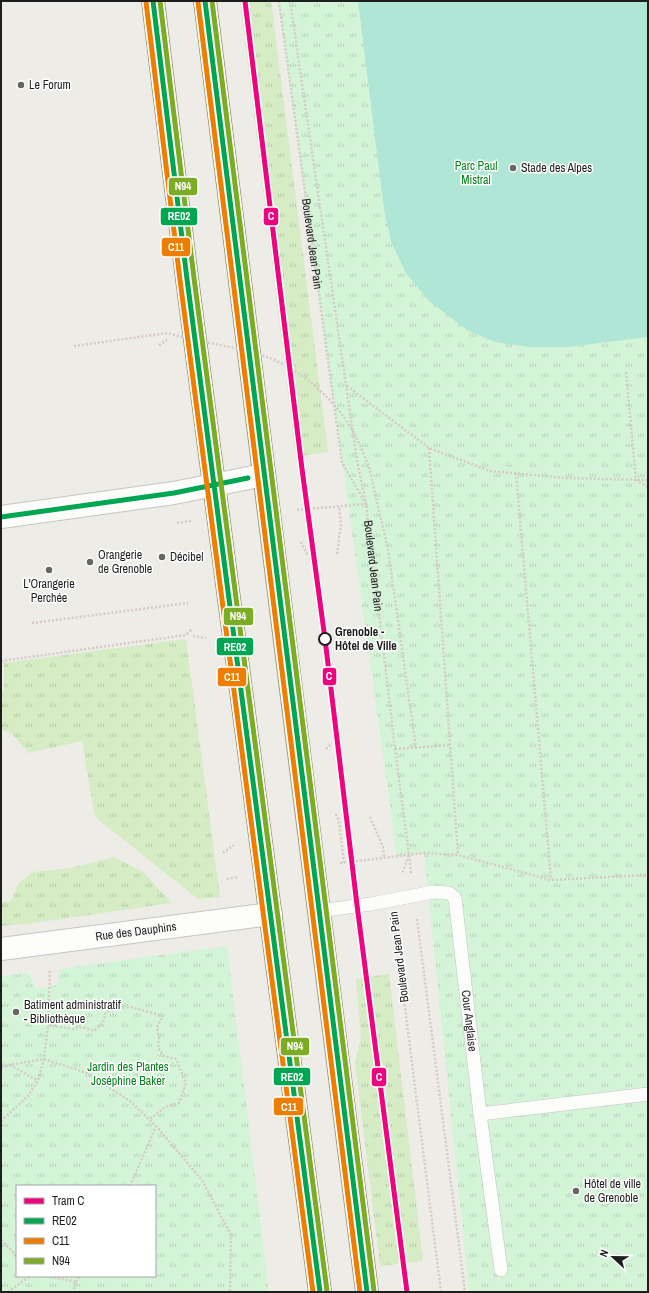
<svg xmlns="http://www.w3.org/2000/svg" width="649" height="1293" viewBox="0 0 649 1293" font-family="'Archivo Narrow',sans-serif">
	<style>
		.grass { fill: url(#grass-tufts) }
		.park { fill: url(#park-tufts); fill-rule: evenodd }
		.pitch { fill: #b0e6d5 }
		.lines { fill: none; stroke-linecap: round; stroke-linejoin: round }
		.service-casing { stroke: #c5c5c3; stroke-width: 14 }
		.minor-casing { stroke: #c5c5c3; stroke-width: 24 }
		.primary-casing { stroke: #a39d83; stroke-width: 24 }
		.path { stroke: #d7cac6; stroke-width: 2.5; stroke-dasharray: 2 2; stroke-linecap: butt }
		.service { stroke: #fcfcfb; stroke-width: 13 }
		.minor { stroke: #fcfcfb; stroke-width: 22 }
		.primary { stroke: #f1ede4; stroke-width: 22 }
		.path-bridge { stroke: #d7cac6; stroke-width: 2.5; stroke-dasharray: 2 2; stroke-linecap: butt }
		.bus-1-casing { stroke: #fff; stroke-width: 8 }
		.bus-2-casing { stroke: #fff; stroke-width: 8 }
		.bus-3-casing { stroke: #fff; stroke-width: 8 }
		.bus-1 { stroke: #00a651; stroke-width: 5 }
		.bus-2 { stroke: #ee7d00; stroke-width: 5 }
		.bus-3 { stroke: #7cac24; stroke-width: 5 }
		.tram-1-casing { stroke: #fff; stroke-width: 8 }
		.tram-1 { stroke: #ee047f; stroke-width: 5 }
		.poi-dot { fill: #666664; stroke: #fff; stroke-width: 1.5 }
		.stop-dot { fill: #fff; stroke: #1e1e1e; stroke-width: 2 }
		.labels { text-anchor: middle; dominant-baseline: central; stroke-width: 3; stroke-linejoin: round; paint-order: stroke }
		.poi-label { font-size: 12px; fill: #1e1e1e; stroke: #fff; text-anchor: start }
		.park-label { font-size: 12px; fill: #07821f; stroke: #fff }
		.street-label { font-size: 12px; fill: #1e1e1e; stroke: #fff }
		.stop-label { font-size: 12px; font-weight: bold; fill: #1e1e1e; stroke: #fff; text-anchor: start }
		.line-badge { stroke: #fff; stroke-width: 1.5 }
		.badge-label { font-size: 11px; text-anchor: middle; font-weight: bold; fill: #fff }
	</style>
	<defs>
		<pattern id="grass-tufts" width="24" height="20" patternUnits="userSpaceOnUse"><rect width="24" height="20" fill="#d5ecc4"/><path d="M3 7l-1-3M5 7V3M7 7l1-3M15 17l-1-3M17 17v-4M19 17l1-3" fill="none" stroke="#b6caa8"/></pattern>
		<pattern id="park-tufts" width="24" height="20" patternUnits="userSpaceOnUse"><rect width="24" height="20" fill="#d4f4d8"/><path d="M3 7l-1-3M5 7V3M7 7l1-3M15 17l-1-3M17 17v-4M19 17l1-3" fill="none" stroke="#b6d1b9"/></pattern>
	</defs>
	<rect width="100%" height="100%" fill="#edece7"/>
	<path class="grass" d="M240 1H271L328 452 296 457Z
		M186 639 220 897 198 899 95 817 82 741 29 753 12 734 1 729V693L4 689V663Z
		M114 857 143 872 172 903 26 924 1 926V903L11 901 18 884 33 872 71 868Z
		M389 974 423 1261 380 1266 355 1062 361 1038 356 979Z"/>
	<path class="park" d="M278 1H648V1292H469L424 853 397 856Z
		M227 946 269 1292H1V976L29 973 36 989 58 985 59 969ZM17 1186H155V1276H17Z"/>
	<path class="pitch" d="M358 1H648V337L568 347H529L495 342 467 330 430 302 406 273 391 242 384 210Z"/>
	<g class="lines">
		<defs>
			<g id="service">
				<path id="s2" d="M319 911 371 904 433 892 449 893 455 898 480 1114 648 1094"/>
				<path d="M480 1114 501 1270"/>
			</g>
			<g id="minor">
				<path d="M1 517 174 493 263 475"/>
				<path id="s3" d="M1 949 271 914"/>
			</g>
			<path id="primary" d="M153 1 187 279 320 1292
				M205 1C258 431 313 862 367 1292"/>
		</defs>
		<use href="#service" class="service-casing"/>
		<use href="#minor" class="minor-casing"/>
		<use href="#primary" class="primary-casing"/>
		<g class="path">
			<path id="s1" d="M279 1 342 463 366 504 395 749 409 855 402 874"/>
			<path d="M290 1 357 460 366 504 295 510"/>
			<path d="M159 345 167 340"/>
			<path d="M626 372 636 480 648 487"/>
			<path d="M347 386 429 448 490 471 565 478 648 480"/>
			<path d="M429 448 458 855"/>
			<path d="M369 467 388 550 416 748"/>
			<path d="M516 473 551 880"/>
			<path d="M177 523 191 521"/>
			<path d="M301 542 308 556"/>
			<path d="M337 554 341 523 339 506"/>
			<path d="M32 623 188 603"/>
			<path d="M193 636 206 638"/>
			<path d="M1 661 186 635 192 629"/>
			<path d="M326 749 332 743"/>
			<path d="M395 749 450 745"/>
			<path d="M336 814 339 821 344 863"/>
			<path d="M370 817 383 847 384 857"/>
			<path d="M223 853 234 845"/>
			<path d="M409 855 411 874"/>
			<path d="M340 863 424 853 458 855 551 880 648 875"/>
			<path d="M227 879 238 877"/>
			<path d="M417 919 465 1292"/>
			<path d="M394 921 441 1292"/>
			<path d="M48 1025 72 1029 82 1027 94 1031 103 1023 106 1012 121 1008 131 1007 163 1016 157 1027 159 1038 158 1048 164 1056 176 1059 186 1083 179 1103 165 1107 149 1120"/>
			<path d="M10 1065 38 1081"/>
			<path d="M1 1068 9 1065 44 1059 87 1073 130 1101 156 1126 202 1180 231 1235 230 1292"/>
			<path d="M1 1121 28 1096 38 1081 44 1059 48 1025 50 970"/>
			<path d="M130 1186 156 1126"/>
			<path d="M1 1240 17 1256"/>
			<path d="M46 1276 76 1282 73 1292"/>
			<path d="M76 1282 79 1276"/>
			<path d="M8 1292 30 1276"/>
		</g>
		<use href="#service" class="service"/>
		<use href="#minor" class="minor"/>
		<use href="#primary" class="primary"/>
		<path class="path-bridge" d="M74 346 168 333C197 342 226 345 255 353 291 363 328 392 348 423 357 437 363 452 369 467"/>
		<defs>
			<path id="bus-1" d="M153 1 187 279 320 1292
				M205 1 367 1292
				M1 517 174 493 248 478"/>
			<path id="bus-2" d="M146 2 180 280 313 1292
				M198 2 360 1292"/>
			<path id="bus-3" d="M160 1 194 278 327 1291
				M212 1 374 1291"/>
		</defs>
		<use href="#bus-1" class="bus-1-casing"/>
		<use href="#bus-2" class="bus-2-casing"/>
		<use href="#bus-3" class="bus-3-casing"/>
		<use href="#bus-1" class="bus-1"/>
		<use href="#bus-2" class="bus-2"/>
		<use href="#bus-3" class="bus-3"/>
		<defs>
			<path id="tram-1" d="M245 1 302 469 325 639 357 905 407 1292"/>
		</defs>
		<use href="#tram-1" class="tram-1-casing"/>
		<use href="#tram-1" class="tram-1"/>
	</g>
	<g class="poi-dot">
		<circle cx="21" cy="85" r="4"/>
		<circle cx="513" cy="168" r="4"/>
		<circle cx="162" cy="557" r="4"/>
		<circle cx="90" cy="562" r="4"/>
		<circle cx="49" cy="570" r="4"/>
		<circle cx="16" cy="1012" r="4"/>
		<circle cx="576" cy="1191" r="4"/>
	</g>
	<circle class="stop-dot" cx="325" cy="639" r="6"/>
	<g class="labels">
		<g class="poi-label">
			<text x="29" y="85">Le Forum</text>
			<text x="521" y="168">Stade des Alpes</text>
			<text x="98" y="555">Orangerie<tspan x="98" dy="14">de Grenoble</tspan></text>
			<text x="170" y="557">Décibel</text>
			<text x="49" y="584" text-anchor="middle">L'Orangerie<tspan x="49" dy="14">Perchée</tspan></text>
			<text x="24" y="1005">Batiment administratif<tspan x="24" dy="14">- Bibliothèque</tspan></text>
			<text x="584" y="1184">Hôtel de ville<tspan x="584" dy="14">de Grenoble</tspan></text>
		</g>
		<g class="park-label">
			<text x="476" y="166">Parc Paul<tspan x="476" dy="14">Mistral</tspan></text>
			<text x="128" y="1067">Jardin des Plantes<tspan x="128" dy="14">Joséphine Baker</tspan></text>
		</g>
		<g class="street-label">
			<text stroke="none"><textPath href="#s1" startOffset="245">Boulevard Jean Pain</textPath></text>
			<text stroke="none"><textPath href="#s1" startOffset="576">Boulevard Jean Pain</textPath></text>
			<text stroke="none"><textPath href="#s3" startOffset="136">Rue des Dauphins</textPath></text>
			<text transform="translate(399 957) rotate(-97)">Boulevard Jean Pain</text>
			<text stroke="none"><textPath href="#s2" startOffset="263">Cour Anglaise</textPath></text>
		</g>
		<g class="stop-label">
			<text x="335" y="632">Grenoble -<tspan x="335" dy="14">Hôtel de Ville</tspan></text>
		</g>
	</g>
	<g class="line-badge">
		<rect x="168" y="177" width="30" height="19" rx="4" fill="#7cac24"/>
		<rect x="263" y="207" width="16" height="19" rx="4" fill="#ee047f"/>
		<rect x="160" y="207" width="38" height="19" rx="4" fill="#00a651"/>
		<rect x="161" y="237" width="30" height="20" rx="4" fill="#ee7d00"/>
		<rect x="223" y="607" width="31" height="19" rx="4" fill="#7cac24"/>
		<rect x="216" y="637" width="38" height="19" rx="4" fill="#00a651"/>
		<rect x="322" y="667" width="15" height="19" rx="4" fill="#ee047f"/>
		<rect x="217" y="667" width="30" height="20" rx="4" fill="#ee7d00"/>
		<rect x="280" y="1037" width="30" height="19" rx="4" fill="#7cac24"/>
		<rect x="273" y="1067" width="38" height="19" rx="4" fill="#00a651"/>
		<rect x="371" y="1067" width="16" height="20" rx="4" fill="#ee047f"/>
		<rect x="273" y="1097" width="31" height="19" rx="4" fill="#ee7d00"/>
	</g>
	<g class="badge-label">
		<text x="183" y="190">N94</text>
		<text x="271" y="220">C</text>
		<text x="179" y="220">RE02</text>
		<text x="176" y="251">C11</text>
		<text x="238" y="620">N94</text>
		<text x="235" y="651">RE02</text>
		<text x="329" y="680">C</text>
		<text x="232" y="681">C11</text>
		<text x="295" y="1050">N94</text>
		<text x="292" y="1081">RE02</text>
		<text x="379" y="1081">C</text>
		<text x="289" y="1111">C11</text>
	</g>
	<rect width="649" height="1293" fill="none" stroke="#1e1e1e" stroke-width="4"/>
	<rect x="16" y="1185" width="140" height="92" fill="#ffffff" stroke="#a5a5a5"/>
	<rect x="24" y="1198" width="20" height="6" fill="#ee047f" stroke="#a5a5a5"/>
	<text x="52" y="1205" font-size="12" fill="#1e1e1e">Tram C</text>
	<rect x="24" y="1218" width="20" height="6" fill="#00a651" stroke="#a5a5a5"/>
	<text x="52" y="1225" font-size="12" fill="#1e1e1e">RE02</text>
	<rect x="24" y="1238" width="20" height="6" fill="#ee7d00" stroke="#a5a5a5"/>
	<text x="52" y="1245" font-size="12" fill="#1e1e1e">C11</text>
	<rect x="24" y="1258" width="20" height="6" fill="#7cac24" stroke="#a5a5a5"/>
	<text x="52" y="1265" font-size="12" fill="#1e1e1e">N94</text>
	<g transform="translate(613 1257) rotate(292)" stroke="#ffffff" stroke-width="3" paint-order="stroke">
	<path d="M0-3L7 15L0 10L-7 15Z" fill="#1e1e1e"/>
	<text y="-6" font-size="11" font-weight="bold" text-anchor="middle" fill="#1e1e1e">N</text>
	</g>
</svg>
